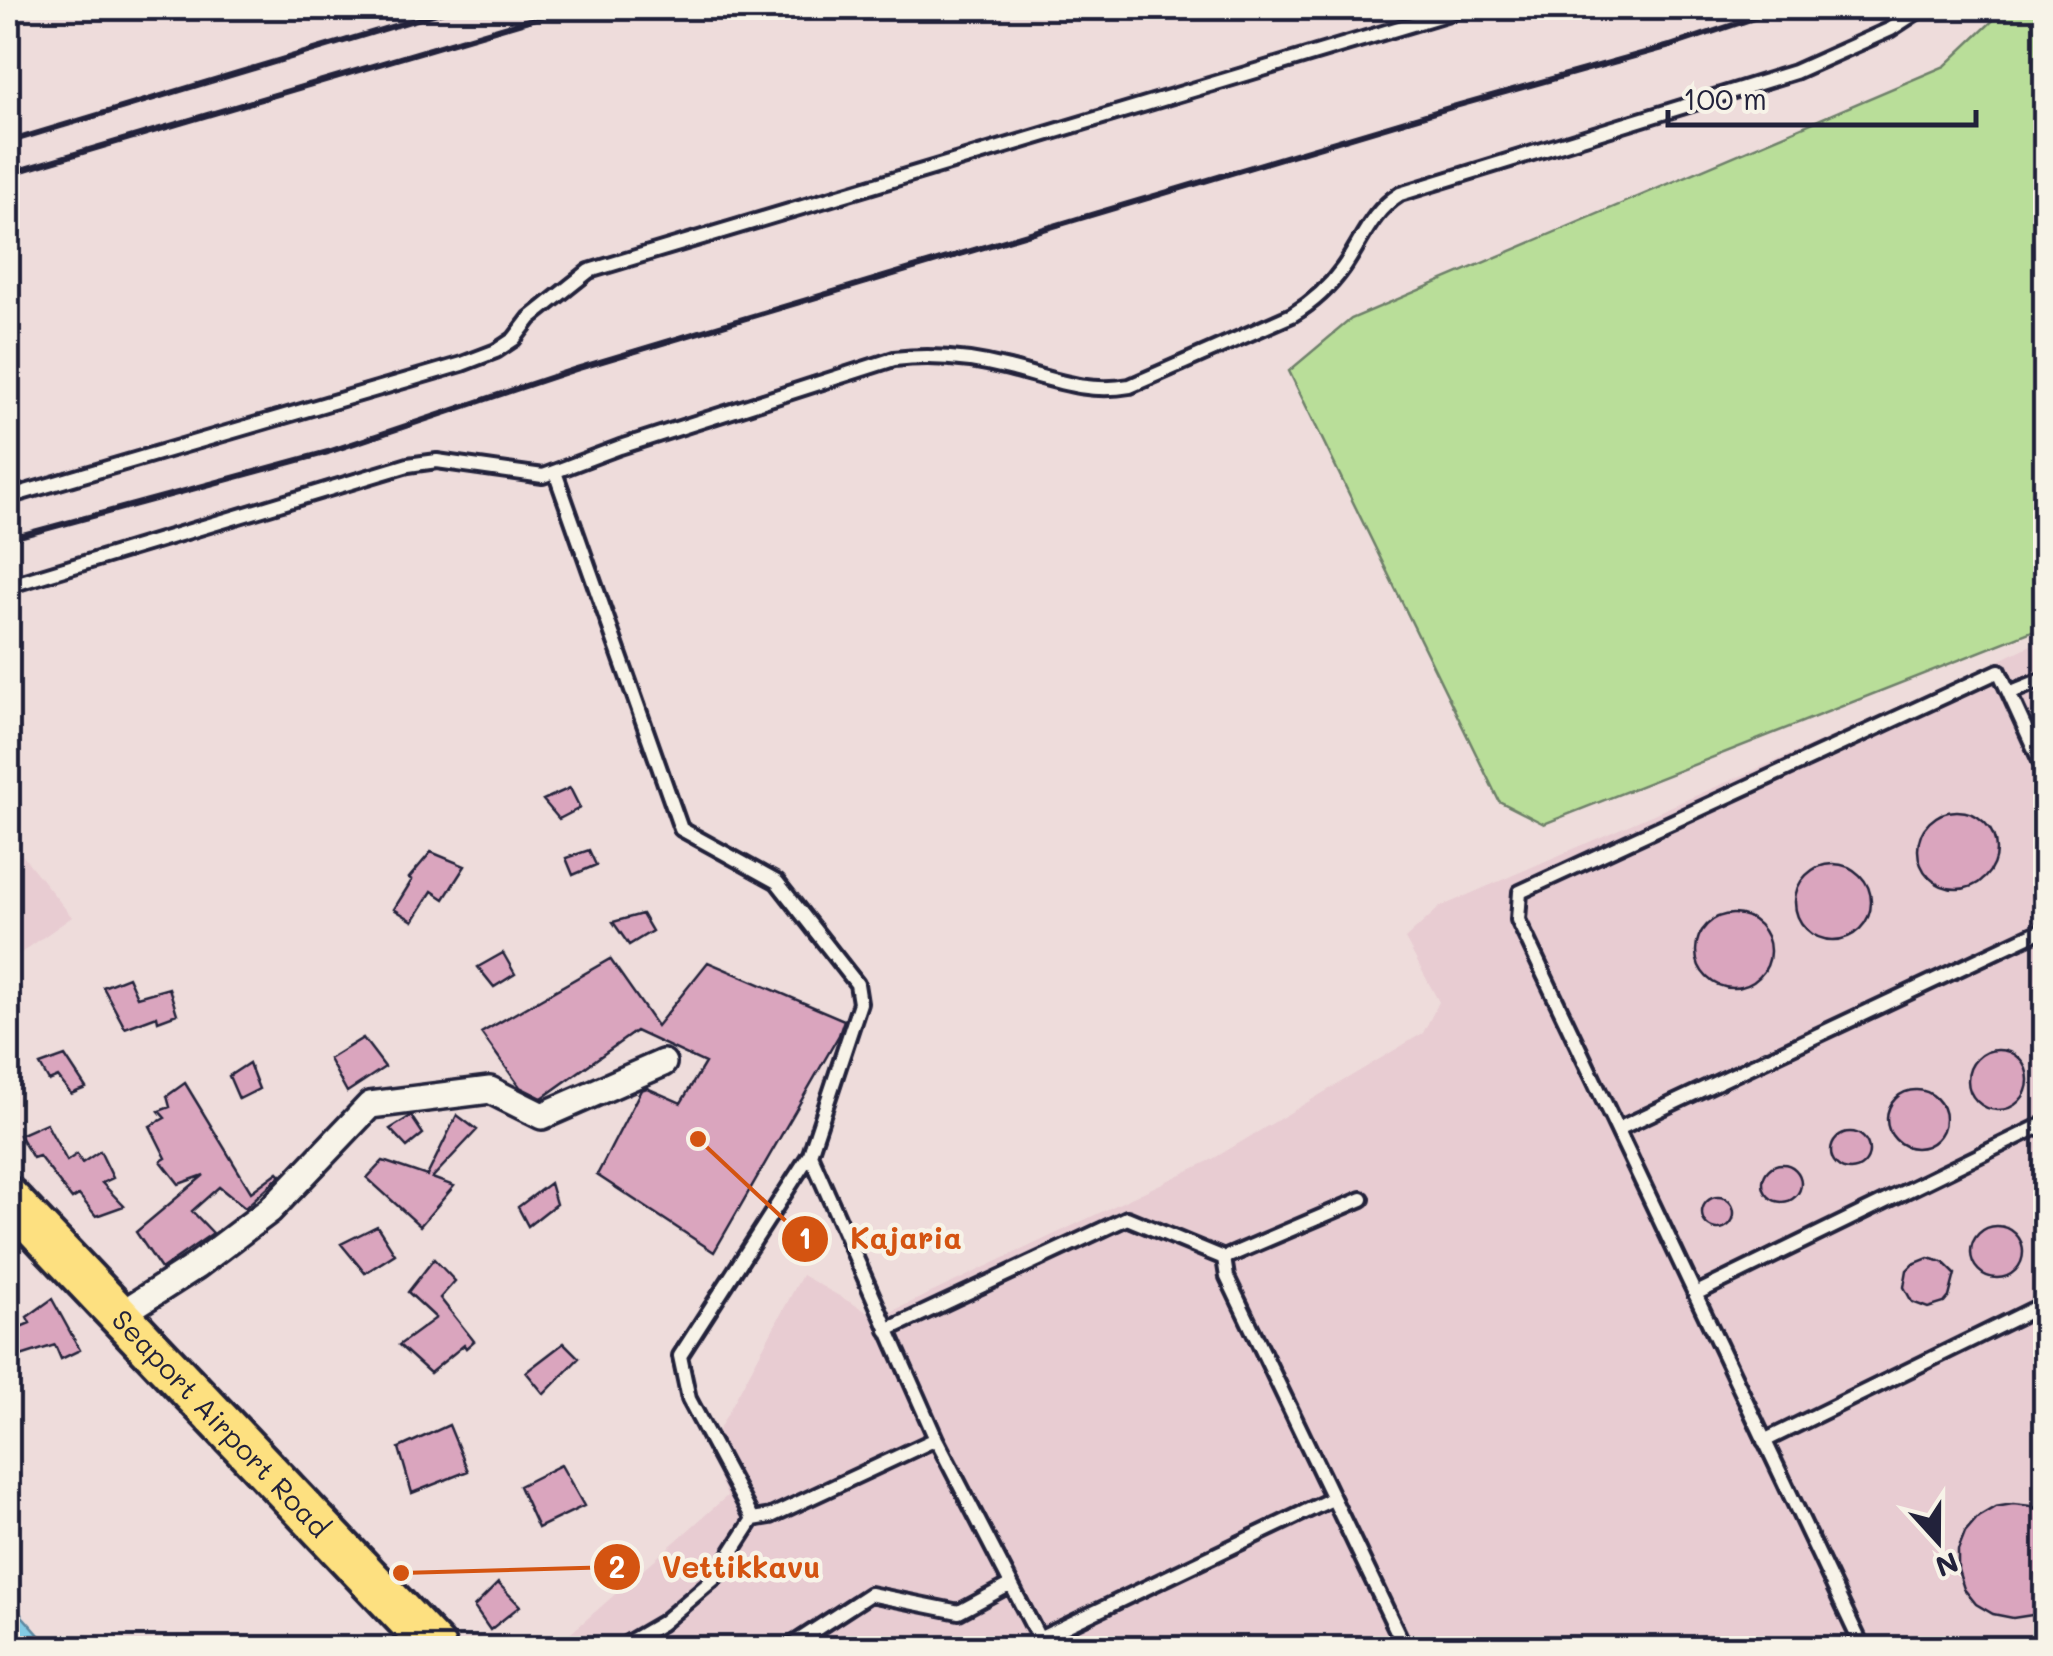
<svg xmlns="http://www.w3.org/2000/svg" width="2053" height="1656" viewBox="0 0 2053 1656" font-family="Mali,sans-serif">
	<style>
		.built { fill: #e8ccd2 }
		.green { fill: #b9de99; stroke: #6e806a; stroke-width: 2.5 }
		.water { fill: #83cae4; stroke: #5c87a0; stroke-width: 2.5 }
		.building { fill: #daa5be; stroke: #22223b; stroke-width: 2.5 }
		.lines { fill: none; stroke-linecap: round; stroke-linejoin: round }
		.service-casing { stroke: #22223b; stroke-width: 20 }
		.minor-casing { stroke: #22223b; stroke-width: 32 }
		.primary-casing { stroke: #22223b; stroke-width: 48 }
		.service { stroke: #f7f3e8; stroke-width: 12 }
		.minor { stroke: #f7f3e8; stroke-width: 25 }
		.primary { stroke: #fde080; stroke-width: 40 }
		.rail { stroke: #22223b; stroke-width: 6 }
		.labels { text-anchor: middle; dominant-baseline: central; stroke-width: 9; stroke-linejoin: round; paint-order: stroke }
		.street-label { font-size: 28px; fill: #22223b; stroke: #f7f3e8 }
		.leader { fill: none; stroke: #d45411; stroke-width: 4 }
		.callout-dot { fill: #d45411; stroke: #f7f3e8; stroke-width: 4 }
		.mark-label { font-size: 30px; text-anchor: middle; font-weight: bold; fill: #fff }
		.callout-label { font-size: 30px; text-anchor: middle; font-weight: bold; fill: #d45411; stroke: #f7f3e8; stroke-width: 9; stroke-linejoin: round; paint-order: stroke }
	</style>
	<rect width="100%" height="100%" fill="#eedcdb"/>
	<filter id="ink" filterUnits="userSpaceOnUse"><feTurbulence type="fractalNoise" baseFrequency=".01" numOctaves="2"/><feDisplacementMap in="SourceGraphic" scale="20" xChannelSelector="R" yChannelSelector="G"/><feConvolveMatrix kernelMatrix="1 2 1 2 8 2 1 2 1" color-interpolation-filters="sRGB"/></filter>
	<g filter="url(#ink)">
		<path class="built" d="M2045 638V1648H554L727 1496 708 1450 802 1275 878 1318 1211 1160 1423 1033 1439 1002 1405 939 1440 907 1948 686Z
			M11 841 72 917 8 962V842Z"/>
		<path class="green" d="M2006 8H2045V626L1544 824 1499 801 1289 371 1351 319 1945 66Z"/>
		<path class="water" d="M8 1600 39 1635 24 1648H8Z"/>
		<path class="building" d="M570 788 580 808 559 819 543 800Z
			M1918 850a39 39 0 1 1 78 0a39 39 0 1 1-78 0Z
			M589 850 596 865 573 875 566 858Z
			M431 852 465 866 444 899 432 891 413 921 394 909 412 880 409 878Z
			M1795 902a38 38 0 1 1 76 0a38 38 0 1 1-76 0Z
			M1696 951a37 37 0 1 1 74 0a37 37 0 1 1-74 0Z
			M642 914 652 931 629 945 613 922Z
			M503 953 515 974 494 987 478 967Z
			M610 959 657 1026 708 962 844 1020 839 1035 714 1252 597 1175 641 1090 647 1088 681 1103 705 1063 636 1031 542 1098 520 1087 481 1033Z
			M128 977 137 997 169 988 177 1014 158 1021 157 1016 125 1028 103 987Z
			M363 1038 385 1067 347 1092 329 1059Z
			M1968 1080a30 30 0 1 1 60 0a30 30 0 1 1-60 0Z
			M65 1056 86 1088 71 1094 58 1077 49 1081 40 1065Z
			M249 1063 259 1089 239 1099 229 1076Z
			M185 1083 251 1192 278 1172 281 1175 245 1208 219 1187 192 1211 213 1233 161 1269 136 1232 204 1175 179 1184 161 1161 166 1158 150 1126 165 1118 159 1111 170 1107 167 1096Z
			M1887 1119a29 29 0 1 1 58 0a29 29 0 1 1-58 0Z
			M457 1115 477 1130 432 1178 454 1186 420 1226 367 1178 383 1161 427 1176Z
			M411 1116 423 1134 407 1147 390 1129Z
			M46 1123 67 1161 77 1154 82 1163 100 1151 113 1178 102 1183 124 1206 96 1216 79 1195 72 1199 39 1156 33 1158 19 1135Z
			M1831 1151a19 19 0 1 1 38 0a19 19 0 1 1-38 0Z
			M1763 1183a19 19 0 1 1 38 0a19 19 0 1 1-38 0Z
			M550 1183 556 1204 528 1226 518 1207Z
			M1702 1213a16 16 0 1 1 32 0a16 16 0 1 1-32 0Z
			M377 1226 395 1254 365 1273 341 1244Z
			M1971 1252a26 26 0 1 1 52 0a26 26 0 1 1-52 0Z
			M1928 1258 1943 1262 1955 1274 1949 1297 1944 1303 1928 1308 1912 1302 1904 1287 1907 1270 1913 1264Z
			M434 1259 455 1281 440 1298 474 1341 466 1348 464 1345 430 1373 399 1345 436 1318 408 1292Z
			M52 1299 80 1350 61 1359 55 1345 8 1360V1332L30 1323 27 1317Z
			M564 1343 579 1358 544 1394 526 1372Z
			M449 1425 468 1471 412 1493 399 1448Z
			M561 1465 584 1506 538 1528 519 1486Z
			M2013 1504 2031 1506 2046 1513V1608L2032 1615 2013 1618 1993 1614 1976 1604 1964 1589 1958 1570V1550L1965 1532 1978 1517 1995 1507Z
			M498 1583 520 1606 490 1630 474 1607Z"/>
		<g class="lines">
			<defs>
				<path id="service" d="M555 472 681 829 777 882 857 984 860 1003 810 1154 680 1356 689 1399 753 1519
					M8 497 462 364 496 351 514 339 530 318 589 271 1466 8
					M8 586 408 465 437 461 543 476 620 447 894 359C934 354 971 358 1009 368 1052 379 1086 394 1130 386L1292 315C1312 303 1329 288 1343 268 1362 241 1371 212 1400 194L1795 72 1891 29 1923 8
					M2009 693 2046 678
					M1618 1129 2046 928
					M810 1154 936 1439 1044 1648
					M1224 1258 1227 1277 1405 1648
					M1695 1294 2046 1123
					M887 1330 1127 1218 1224 1258 1362 1199
					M1764 1441 2046 1303
					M619 1648 662 1623 715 1578 753 1519 771 1516 936 1439
					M787 1648 870 1594 959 1612 1011 1584
					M1020 1648 1332 1499
					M1863 1648 1518 920 1520 892 1999 671 2046 774"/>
				<path id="minor" d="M118 1316 196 1266 270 1210 370 1105 490 1090 542 1116 663 1063"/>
				<g id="primary">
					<path id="s1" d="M8 1198 435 1648"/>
				</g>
			</defs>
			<use href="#service" class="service-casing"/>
			<use href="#minor" class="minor-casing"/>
			<use href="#primary" class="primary-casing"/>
			<use href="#service" class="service"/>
			<use href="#minor" class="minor"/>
			<use href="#primary" class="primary"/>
			<path class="rail" d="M8 142 454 8
				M8 174 569 8
				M8 539 328 452 576 369 1452 107 1670 46 1784 8"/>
		</g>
	</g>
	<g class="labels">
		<g class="street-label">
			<text stroke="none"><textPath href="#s1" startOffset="310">Seaport Airport Road</textPath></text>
		</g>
	</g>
	<path class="leader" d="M698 1139L805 1239M401 1573L617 1567"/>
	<g class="callout-dot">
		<circle cx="698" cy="1139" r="10"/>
		<circle cx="401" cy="1573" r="10"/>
		<circle cx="805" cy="1239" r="25"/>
		<circle cx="617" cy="1567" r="25"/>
	</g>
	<g class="mark-label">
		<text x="805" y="1249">1</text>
		<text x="617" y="1578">2</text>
	</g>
	<g class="callout-label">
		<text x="906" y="1249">Kajaria</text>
		<text x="741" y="1578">Vettikkavu</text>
	</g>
	<rect width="2053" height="1656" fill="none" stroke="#f7f3e8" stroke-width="40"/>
	<rect x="20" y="20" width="2013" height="1616" fill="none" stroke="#22223b" stroke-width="4" filter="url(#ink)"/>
	<g transform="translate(1938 1541) rotate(159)" stroke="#f7f3e8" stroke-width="8" paint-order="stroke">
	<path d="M0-8L18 38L0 25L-18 38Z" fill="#22223b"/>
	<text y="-15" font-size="28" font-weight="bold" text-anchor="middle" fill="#22223b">N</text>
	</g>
	<path d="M1668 110v15h308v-15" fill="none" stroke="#22223b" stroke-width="5"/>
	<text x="1683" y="110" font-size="30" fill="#22223b" stroke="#f7f3e8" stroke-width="8" paint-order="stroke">100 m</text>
</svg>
